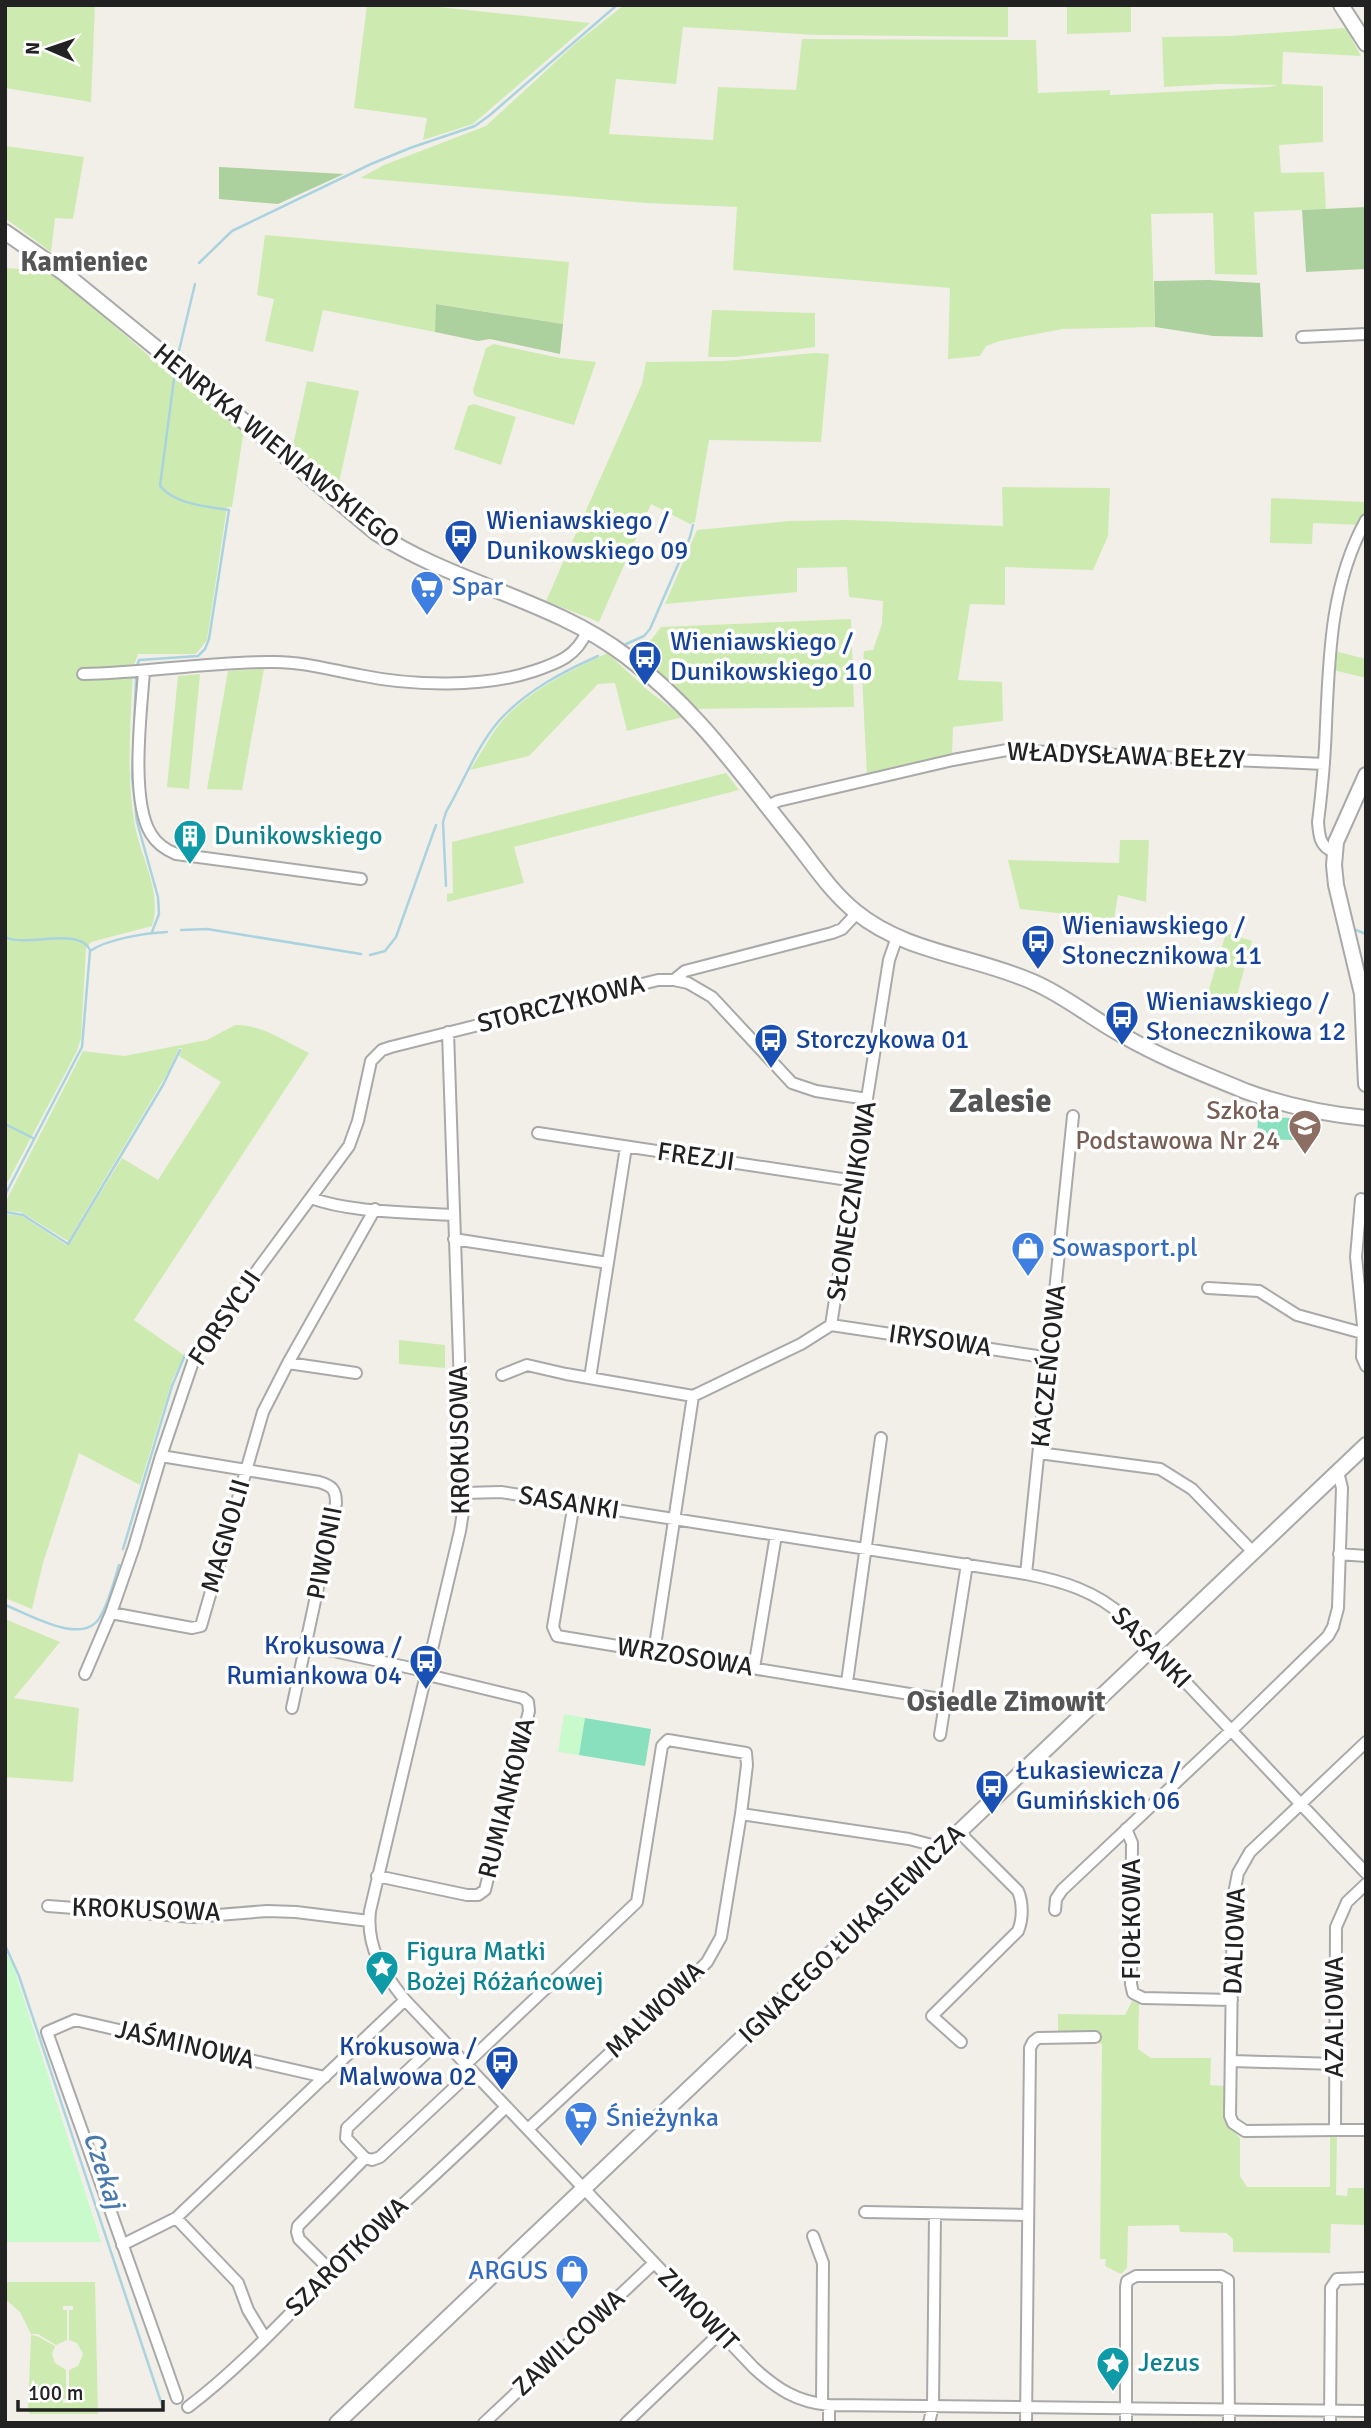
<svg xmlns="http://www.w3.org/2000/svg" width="1371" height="2428" viewBox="0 0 1371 2428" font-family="Signika,sans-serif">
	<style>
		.grass { fill: #cdebb0 }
		.forest { fill: #add19e }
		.park { fill: #c8facc }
		.pitch { fill: #88e0be }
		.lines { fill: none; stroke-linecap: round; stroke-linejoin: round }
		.stream { stroke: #aad3df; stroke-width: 2.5 }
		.minor-casing { stroke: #a9a9a9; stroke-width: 14 }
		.tertiary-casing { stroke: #a9a9a9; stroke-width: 18 }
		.minor { stroke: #fff; stroke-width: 10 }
		.tertiary { stroke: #fff; stroke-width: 14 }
		.labels { text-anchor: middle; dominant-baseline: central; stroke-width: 7; stroke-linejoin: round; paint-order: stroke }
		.street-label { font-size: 26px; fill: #222; stroke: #fff }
		.transit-label { font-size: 26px; fill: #164399; stroke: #fff; text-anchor: start }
		.shop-label { font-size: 26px; fill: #366cbe; stroke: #fff; text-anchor: start }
		.culture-label { font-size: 26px; fill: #0d838f; stroke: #fff; text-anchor: start }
		.education-label { font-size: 26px; fill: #785e54; stroke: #fff; text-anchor: end }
		.neighbourhood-label { font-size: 28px; font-weight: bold; fill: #555; stroke: #fff }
		.water-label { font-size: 28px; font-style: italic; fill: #4a7aab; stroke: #fff }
		.district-label { font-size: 33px; font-weight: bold; fill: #555; stroke: #fff }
	</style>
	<rect width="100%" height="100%" fill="#f2efe9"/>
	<path class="grass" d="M5 5H95L91 102 5 88Z
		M367 5H420L590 23 473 124 423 140 427 118 354 108Z
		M624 5H1008V37L817 35 683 27 676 84 616 79 609 134 713 140 718 87 796 90 802 39 1036 40 1038 93 1110 90V95L1268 87 1278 85 1218 84 1164 87 1162 37 1229 36 1346 28 1361 56 1283 52 1282 84 1323 86V142L1279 145 1281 173 1324 172 1326 209 1254 212 1257 275 1215 274 1213 213 1151 214 1155 327 1062 329 1000 341 986 346 980 356 948 359 950 288 733 270 737 207 646 203 360 178 384 165 486 126 576 43Z
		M1067 5H1131V32L1067 34Z
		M5 146 84 157 73 219 55 218 51 252 5 218Z
		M265 235 569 262 563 324 437 304 435 332 323 310 313 352 265 341 274 299 257 295Z
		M5 268 42 270 66 284 155 361 244 429 232 507H227L207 640 196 654H138L133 668C131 719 126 770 134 820 139 856 163 890 152 926L91 942 86 948 81 1038 77 1051 5 1187Z
		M712 310 815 313V347L736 357H708Z
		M494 344 560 358 596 362 574 425 475 396 473 390 486 348Z
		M815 353 829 354 821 442 709 440 695 522 690 524 651 504 599 622 546 601 642 384 646 362 724 361Z
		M307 381 359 391 337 492 292 450Z
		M474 404 516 417 501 465 454 449 468 406Z
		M1002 487 1110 488 1108 536 1093 570 1005 567V605L970 604 958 680 1002 682 1003 721 953 727 952 756 867 777 862 675 864 651 873 650 882 624 883 601 849 597 847 567 797 568V592L665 604 697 530 789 521 848 520 1003 526Z
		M1271 498 1366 502V514L1360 525 1313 523 1312 544 1270 543Z
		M851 619 854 707 693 709 636 652 647 645 661 627Z
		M1335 651 1366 659V678L1333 670Z
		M607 653 649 691 683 717 627 731 615 683 598 684 529 756 470 770C481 754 490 735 503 720 530 689 571 671 607 653Z
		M264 669 242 790 207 789 228 671Z
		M200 674 189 789 167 787 178 676Z
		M726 773 739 790 514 847 524 883 447 902V894L453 893 452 842Z
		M1120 840H1149L1146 902 1118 895 1114 919 1020 909 1008 860 1119 863Z
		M1226 933 1252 941 1234 1006 1206 999Z
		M235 1025C261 1024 286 1042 309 1053L134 1320 185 1356 173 1378 140 1485 79 1453 43 1563 32 1609 5 1598V1214L22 1216 66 1245 69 1244 122 1158 158 1180 221 1082 179 1056 182 1048H179L168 1072 68 1241 21 1212 5 1211V1203L83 1051 124 1056 207 1040Z
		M399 1340 445 1345V1368L399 1364Z
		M5 1619 60 1642 14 1698 79 1708 73 1782 5 1777Z
		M1132 2001 1139 2003 1138 2049 1151 2058H1211L1210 2085 1225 2086 1226 2123 1240 2138V2176L1247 2187H1330V2135L1337 2134 1336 2195 1347 2196 1348 2188H1366V2225L1331 2224 1330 2253 1233 2252V2239L1226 2233 1180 2232 1179 2225 1128 2226 1127 2268 1121 2274 1105 2266 1106 2259H1100L1102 2044 1096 2043 1097 2036 1058 2034V2014L1125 2015Z
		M5 2282H95L98 2414H30L28 2411 31 2335 37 2336 55 2346 52 2354 55 2363 66 2370V2399H63V2403H72V2399H69V2370L78 2366 83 2354 77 2343 69 2340V2310H73V2306H63V2310H67V2340L56 2345 38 2334H31L20 2312 5 2299Z"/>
	<path class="forest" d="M219 167H220L344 174 278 204 219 199Z
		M1366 207V269L1306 272 1302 210Z
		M1208 280 1260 283 1263 337 1213 336 1155 327 1154 281Z
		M436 304 563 324 560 354 490 339 478 341 435 332Z"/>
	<path class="park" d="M564 1714 585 1718 579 1755 558 1752Z
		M5 1952 13 1965 101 2242H5Z"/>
	<path class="pitch" d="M1258 1117 1293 1118V1140L1257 1139Z
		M585 1718 651 1729 645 1766 579 1755Z"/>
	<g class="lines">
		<path class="stream" d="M199 263 232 231 371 164 410 148 475 126 490 115 617 5
			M177 359 195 284
			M626 644 644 636 650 629 690 537 693 525
			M137 666 139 660 198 656 205 649 209 639 229 510C206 506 176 505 160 486L174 379
			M136 678 132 777 137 822 158 897 159 914 152 932
			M446 886 443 822 446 812C463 783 476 748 498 722 524 692 562 672 598 656
			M181 930 207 929 361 954
			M1356 930 1366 934
			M5 937C27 948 78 926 90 950
			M370 955 385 951 396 937 436 825
			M5 1124 33 1138
			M5 1195 82 1047 90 951C107 939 146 933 167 932
			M5 1212 23 1215 68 1244 163 1085 180 1050
			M123 1549 172 1386 185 1355
			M5 1605C29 1614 83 1647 100 1617 109 1602 114 1581 119 1565
			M5 1945 19 1976 163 2408"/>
		<defs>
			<path id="minor" d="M1302 337 1366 334
				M144 672C141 712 130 801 151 834 157 844 166 850 176 854L361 879
				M83 674C147 673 211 661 275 662 304 662 331 670 359 675 412 686 483 688 534 671 558 663 577 656 587 631
				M768 806 778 801 953 760 1007 750 1324 764
				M1334 852C1320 847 1319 836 1318 822 1322 790 1325 757 1326 725 1329 654 1331 583 1366 520
				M674 980 685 971 832 933 842 929 857 913
				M448 1032 464 1506 460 1531 370 1911C366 1947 383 1973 405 2000L754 2368C777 2389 797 2402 829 2405L1366 2411
				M538 1133 855 1181
				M311 1198C351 1213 411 1212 454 1215
				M1361 1199 1356 1257 1363 1325 1362 1357 1366 1366
				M454 1239 608 1263
				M1208 1288 1259 1291 1297 1315 1366 1334
				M831 1325 1050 1358
				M288 1363 356 1373
				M502 1375 527 1365 566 1374 693 1396 801 1344 831 1325 889 960 897 937
				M590 1378 626 1147
				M1039 1453 1160 1469 1192 1489 1253 1552
				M161 1456 319 1482C332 1486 336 1489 336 1503L292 1708
				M464 1493 501 1492 1026 1574C1062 1581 1096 1591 1124 1617L1366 1873
				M574 1503 553 1627 557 1636 946 1700
				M1339 1554 1366 1556
				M1026 1574 1073 1116
				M111 1613 192 1628 201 1626 263 1412 288 1363 375 1209
				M306 1645 420 1670 432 1676 523 1698 528 1702 529 1711 485 1890 478 1895H467L377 1876
				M654 1652 693 1396
				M754 1668 776 1535
				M85 1674 111 1613 134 1547 161 1456 196 1353 349 1146 358 1121 371 1061 382 1050 391 1047 658 980H674L688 983 712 997 792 1083 816 1091 867 1099
				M847 1682 881 1438
				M940 1735 967 1564
				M1126 1829 1132 1843 1131 1984 1133 1993 1143 1998 1232 2000
				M959 1832 1018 1891C1023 1903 1023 1919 1018 1931L932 2016 961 2042
				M1366 1884 1347 1902 1336 1927 1335 2130H1366
				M48 1906 193 1917 267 1911 296 1912 369 1921
				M1055 1910 1056 1899 1062 1890 1238 1724 1328 1636 1333 1627 1338 1608 1342 1488 1338 1472
				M1232 2061 1336 2064
				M466 2064 637 1902 662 1746 668 1740 746 1753 747 1765 741 1814
				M528 2129 696 1973 707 1962 721 1937 741 1814 909 1839 928 1844 938 1852
				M1335 2130 1245 2131 1233 2123 1230 2116 1233 1899 1238 1873 1250 1852 1366 1742
				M365 2158 346 2138 347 2128 441 2039
				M865 2212 1028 2215
				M176 2218 238 2283 248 2310 265 2338
				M813 2236 823 2263 822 2404
				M122 2245 176 2218 405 2000
				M332 2272 299 2239 297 2232 298 2226 365 2158 372 2160 380 2157 472 2071
				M177 2398 47 2032 75 2020 325 2077
				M188 2407C241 2367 288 2315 335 2268 391 2214 450 2162 506 2107
				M484 2423 654 2263
				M626 2423 720 2333
				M829 2423V2405
				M929 2423 933 2406 935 2214
				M1026 2423 1030 2048 1033 2042 1038 2038 1095 2037
				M1126 2423V2287L1127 2281 1136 2276H1221L1228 2280 1229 2423
				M1330 2423 1331 2288 1337 2279 1366 2278"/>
			<path id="tertiary" d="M1341 5 1366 44
				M5 232 64 273 188 374 375 532C453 584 551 599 626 656 697 709 740 773 794 840 813 864 831 892 856 912 906 953 975 956 1033 982 1066 996 1092 1019 1124 1036 1162 1058 1204 1074 1245 1091 1283 1105 1325 1114 1366 1118
				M1366 775 1336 842 1334 865 1336 885 1362 994 1366 1084
				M337 2423 1366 1445"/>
		</defs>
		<use href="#minor" class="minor-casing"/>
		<use href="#tertiary" class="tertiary-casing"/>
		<use href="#minor" class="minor"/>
		<use href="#tertiary" class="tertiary"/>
	</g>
	<defs>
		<symbol id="bus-pin" viewBox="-11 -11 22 30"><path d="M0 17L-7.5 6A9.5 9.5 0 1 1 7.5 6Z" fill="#1a4fb4" stroke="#fff"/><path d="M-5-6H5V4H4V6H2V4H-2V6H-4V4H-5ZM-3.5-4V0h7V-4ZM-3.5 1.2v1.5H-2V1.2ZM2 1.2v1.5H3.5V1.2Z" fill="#fff"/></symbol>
		<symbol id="supermarket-pin" viewBox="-11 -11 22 30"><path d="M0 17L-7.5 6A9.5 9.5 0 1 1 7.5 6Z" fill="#3f7fe0" stroke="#fff"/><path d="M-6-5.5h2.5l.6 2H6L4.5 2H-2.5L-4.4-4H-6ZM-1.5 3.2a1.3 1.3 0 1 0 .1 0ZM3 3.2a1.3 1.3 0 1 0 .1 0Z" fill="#fff"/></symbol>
		<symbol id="building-pin" viewBox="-11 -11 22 30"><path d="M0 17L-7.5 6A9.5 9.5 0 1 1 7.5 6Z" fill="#0f9aa8" stroke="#fff"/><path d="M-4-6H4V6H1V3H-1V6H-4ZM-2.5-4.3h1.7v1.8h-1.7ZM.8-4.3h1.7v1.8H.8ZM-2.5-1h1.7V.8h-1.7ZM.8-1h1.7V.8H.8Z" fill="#fff"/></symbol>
		<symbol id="school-pin" viewBox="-11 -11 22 30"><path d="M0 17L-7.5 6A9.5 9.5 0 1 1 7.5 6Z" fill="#8d6e63" stroke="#fff"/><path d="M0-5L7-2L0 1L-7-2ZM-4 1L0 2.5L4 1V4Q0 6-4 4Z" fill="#fff"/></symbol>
		<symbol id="shop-pin" viewBox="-11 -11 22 30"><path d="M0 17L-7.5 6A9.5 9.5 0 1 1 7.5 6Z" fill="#3f7fe0" stroke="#fff"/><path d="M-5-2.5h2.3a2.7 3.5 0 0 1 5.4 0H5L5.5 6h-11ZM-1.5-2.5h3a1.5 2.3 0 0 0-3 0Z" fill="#fff"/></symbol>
		<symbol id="sight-pin" viewBox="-11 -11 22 30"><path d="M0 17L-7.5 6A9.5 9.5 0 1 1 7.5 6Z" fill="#0f9aa8" stroke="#fff"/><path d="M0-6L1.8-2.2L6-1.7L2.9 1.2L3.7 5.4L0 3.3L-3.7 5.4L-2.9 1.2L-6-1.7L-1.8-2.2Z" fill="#fff"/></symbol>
	</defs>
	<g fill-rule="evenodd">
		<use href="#bus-pin" x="442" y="517" width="38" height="52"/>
		<use href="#supermarket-pin" x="408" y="568" width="38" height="52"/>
		<use href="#bus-pin" x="626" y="638" width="38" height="52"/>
		<use href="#building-pin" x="171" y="817" width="38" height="52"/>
		<use href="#bus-pin" x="1019" y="922" width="38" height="52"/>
		<use href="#bus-pin" x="1103" y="998" width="38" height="52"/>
		<use href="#bus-pin" x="752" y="1021" width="38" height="52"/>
		<use href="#school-pin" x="1286" y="1107" width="38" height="52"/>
		<use href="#shop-pin" x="1009" y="1229" width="38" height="52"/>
		<use href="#bus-pin" x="407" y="1642" width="38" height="52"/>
		<use href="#bus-pin" x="973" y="1767" width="38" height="52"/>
		<use href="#sight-pin" x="363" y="1948" width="38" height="52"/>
		<use href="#bus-pin" x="483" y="2043" width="38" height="52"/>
		<use href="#supermarket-pin" x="562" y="2099" width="38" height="52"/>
		<use href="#shop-pin" x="553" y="2252" width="38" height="52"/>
		<use href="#sight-pin" x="1094" y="2344" width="38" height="52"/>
	</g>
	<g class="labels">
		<g class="street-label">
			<text transform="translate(276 446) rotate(39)">HENRYKA WIENIAWSKIEGO</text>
			<text transform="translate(1126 756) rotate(2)">WŁADYSŁAWA BEŁZY</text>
			<text transform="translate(561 1004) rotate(-14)">STORCZYKOWA</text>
			<text transform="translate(696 1157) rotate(8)">FREZJI</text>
			<text transform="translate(852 1201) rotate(-81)">SŁONECZNIKOWA</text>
			<text transform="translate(225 1318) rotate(-56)">FORSYCJI</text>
			<text transform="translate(940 1341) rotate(8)">IRYSOWA</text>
			<text transform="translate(1049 1366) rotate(-84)">KACZEŃCOWA</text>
			<text transform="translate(460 1440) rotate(-91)">KROKUSOWA</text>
			<text transform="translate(569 1503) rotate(9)">SASANKI</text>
			<text transform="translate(226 1536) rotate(-74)">MAGNOLII</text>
			<text transform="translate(325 1553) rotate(-79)">PIWONII</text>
			<text transform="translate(1151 1648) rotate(46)">SASANKI</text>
			<text transform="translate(685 1657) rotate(9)">WRZOSOWA</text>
			<text transform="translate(507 1798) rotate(-76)">RUMIANKOWA</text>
			<text transform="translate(146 1910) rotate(2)">KROKUSOWA</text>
			<text transform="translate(1132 1919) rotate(-90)">FIOŁKOWA</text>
			<text transform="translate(852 1934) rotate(-44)">IGNACEGO ŁUKASIEWICZA</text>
			<text transform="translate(1235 1941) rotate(-88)">DALIOWA</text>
			<text transform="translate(655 2010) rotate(-44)">MALWOWA</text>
			<text transform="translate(1335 2017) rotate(-90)">AZALIOWA</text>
			<text transform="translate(185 2045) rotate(13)">JAŚMINOWA</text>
			<text transform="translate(347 2257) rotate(-44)">SZAROTKOWA</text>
			<text transform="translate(698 2310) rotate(46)">ZIMOWIT</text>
			<text transform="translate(569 2343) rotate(-43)">ZAWILCOWA</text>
		</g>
		<g class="transit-label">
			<text x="486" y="521">Wieniawskiego /<tspan x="486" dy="30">Dunikowskiego 09</tspan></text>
			<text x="670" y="642">Wieniawskiego /<tspan x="670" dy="30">Dunikowskiego 10</tspan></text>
			<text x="1062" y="926">Wieniawskiego /<tspan x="1062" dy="30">Słonecznikowa 11</tspan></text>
			<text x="1146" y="1002">Wieniawskiego /<tspan x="1146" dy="30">Słonecznikowa 12</tspan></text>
			<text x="796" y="1040">Storczykowa 01</text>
			<text x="402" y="1646" text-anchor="end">Krokusowa /<tspan x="402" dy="30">Rumiankowa 04</tspan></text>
			<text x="1016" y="1771">Łukasiewicza /<tspan x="1016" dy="30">Gumińskich 06</tspan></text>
			<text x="477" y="2047" text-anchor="end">Krokusowa /<tspan x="477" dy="30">Malwowa 02</tspan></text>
		</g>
		<g class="shop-label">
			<text x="452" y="587">Spar</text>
			<text x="1052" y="1248">Sowasport.pl</text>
			<text x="606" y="2118">Śnieżynka</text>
			<text x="548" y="2271" text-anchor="end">ARGUS</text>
		</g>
		<g class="culture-label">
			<text x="214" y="836">Dunikowskiego</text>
			<text x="406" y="1952">Figura Matki<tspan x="406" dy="30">Bożej Różańcowej</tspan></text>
			<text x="1138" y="2363">Jezus</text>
		</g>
		<g class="education-label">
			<text x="1280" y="1111">Szkoła<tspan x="1280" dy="30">Podstawowa Nr 24</tspan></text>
		</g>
		<g class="neighbourhood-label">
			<text x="84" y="262">Kamieniec</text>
			<text x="1006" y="1702">Osiedle Zimowit</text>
		</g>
		<g class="water-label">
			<text transform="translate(104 2170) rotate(72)">Czekaj</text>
		</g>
		<g class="district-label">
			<text x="1000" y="1101">Zalesie</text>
		</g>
	</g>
	<rect width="1371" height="2428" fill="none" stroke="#222222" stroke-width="14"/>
	<g transform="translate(49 49) rotate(272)" stroke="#ffffff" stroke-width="5" paint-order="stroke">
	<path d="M0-5L12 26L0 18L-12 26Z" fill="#222222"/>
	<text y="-10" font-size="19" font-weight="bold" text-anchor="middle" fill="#222222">N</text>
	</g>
	<path d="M18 2400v10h145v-10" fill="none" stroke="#222222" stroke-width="3.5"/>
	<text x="28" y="2400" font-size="21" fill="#222222" stroke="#ffffff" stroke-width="5" paint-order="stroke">100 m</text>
</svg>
